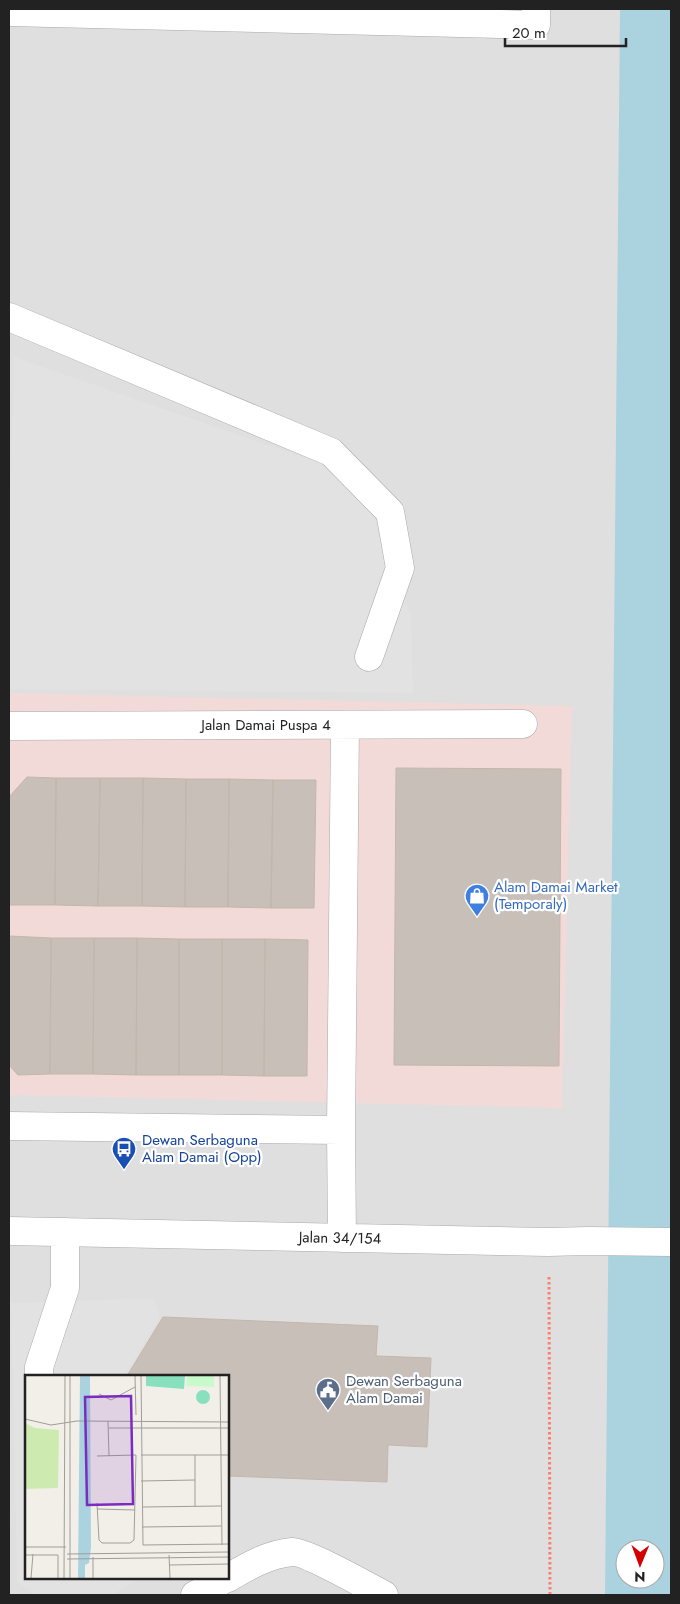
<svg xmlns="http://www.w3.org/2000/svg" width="680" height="1604" viewBox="0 0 680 1604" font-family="Jost,sans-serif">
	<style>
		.residential { fill: #e0dfdf; fill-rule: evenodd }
		.commercial { fill: #f2dad9 }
		.parking { fill: #e2e2e2 }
		.water { fill: #aad3df; fill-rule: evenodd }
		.building { fill: #c7bfb8; stroke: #c4b6ab }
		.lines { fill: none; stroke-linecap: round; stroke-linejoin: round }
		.minor-casing { stroke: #a9a9a9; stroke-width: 29 }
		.path { stroke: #fa8072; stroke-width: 3; stroke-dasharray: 2.5 2.5; stroke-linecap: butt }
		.minor { stroke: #fff; stroke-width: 28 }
		.labels { text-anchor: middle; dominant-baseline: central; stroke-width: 4.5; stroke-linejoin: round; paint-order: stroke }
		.street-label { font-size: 15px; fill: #222; stroke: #fff }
		.shop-label { font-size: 15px; fill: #366cbe; stroke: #fff; text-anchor: start }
		.transit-label { font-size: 15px; fill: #164399; stroke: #fff; text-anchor: start }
		.service-label { font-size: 15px; fill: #4e5e75; stroke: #fff; text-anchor: start }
		.inset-road { fill: none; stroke: #9f9d99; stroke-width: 1 }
		.view { fill: #7b2cbf; fill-opacity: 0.15; stroke: #7b2cbf; stroke-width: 2.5 }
		.inset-edge { fill: none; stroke: #222; stroke-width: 2.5 }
	</style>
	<rect width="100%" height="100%" fill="#f2efe9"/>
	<path class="residential" d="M9 9H671V1595H9ZM26 1376H228V1578H26ZM625 1549H655V1579H625Z"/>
	<path class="commercial" d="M9 693 572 706 562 1108 9 1095Z"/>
	<path class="parking" d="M14 357 360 477 411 615 413 693 9 689V560Z
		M154 1298 160 1317 125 1375 74 1373V1376H26V1578H139L112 1595H34L17 1581 11 1303Z"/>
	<path class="water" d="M620 9H671V1595H605ZM625 1549H655V1579H625Z"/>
	<path class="building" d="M396 768 561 769 559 1066 394 1065Z
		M27 777 56 778 55 905H9V797Z
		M56 778H100L98 906 55 905Z
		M100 778H143L142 906H98Z
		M143 778 186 779 185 907 142 906Z
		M186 779H229L228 907H185Z
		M229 779 273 780 271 908 228 907Z
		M273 780H316L314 908H271Z
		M9 936 51 938 50 1074 18 1075 9 1065Z
		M51 938H94L93 1074H50Z
		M94 938H137L136 1075 93 1074Z
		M137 938 179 939V1075H136Z
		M179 939H222V1075H179Z
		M222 939H265L264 1076 222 1075Z
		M265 939 308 940 307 1076H264Z
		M163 1317 378 1326 376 1356 431 1358 427 1447 388 1445 387 1482 228 1476V1376H127Z"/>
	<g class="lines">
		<defs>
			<path id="minor" d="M9 12 536 25V9
				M9 317 331 452 390 512 400 568 369 657
				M9 726 523 724
				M9 1126 341 1130
				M9 1231 548 1242 588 1241 671 1242
				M342 1238 341 1130 345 725
				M39 1376V1367L65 1288V1232
				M228 1578C248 1566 269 1554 292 1552 305 1551 369 1587 384 1595
				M195 1595 227 1578"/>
		</defs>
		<use href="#minor" class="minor-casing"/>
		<path class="path" d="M549 1277 550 1595"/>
		<use href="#minor" class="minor"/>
	</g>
	<defs>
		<symbol id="shop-pin" viewBox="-11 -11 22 30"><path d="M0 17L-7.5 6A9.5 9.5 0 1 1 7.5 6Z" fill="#3f7fe0" stroke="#fff"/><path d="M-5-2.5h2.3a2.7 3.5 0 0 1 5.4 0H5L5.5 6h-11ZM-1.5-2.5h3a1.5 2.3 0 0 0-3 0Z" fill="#fff"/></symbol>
		<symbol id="bus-pin" viewBox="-11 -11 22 30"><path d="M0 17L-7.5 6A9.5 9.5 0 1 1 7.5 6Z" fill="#1a4fb4" stroke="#fff"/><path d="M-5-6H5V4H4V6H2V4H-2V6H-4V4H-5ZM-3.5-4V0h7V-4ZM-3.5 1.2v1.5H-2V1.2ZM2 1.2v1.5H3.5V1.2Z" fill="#fff"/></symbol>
		<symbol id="civic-pin" viewBox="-11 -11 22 30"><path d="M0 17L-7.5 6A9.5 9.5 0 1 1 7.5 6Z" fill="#5c6f8a" stroke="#fff"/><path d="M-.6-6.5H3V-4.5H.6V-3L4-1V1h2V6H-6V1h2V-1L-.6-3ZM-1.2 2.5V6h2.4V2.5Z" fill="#fff"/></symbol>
	</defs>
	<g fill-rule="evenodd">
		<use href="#shop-pin" x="463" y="882" width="28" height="38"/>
		<use href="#bus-pin" x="110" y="1135" width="28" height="38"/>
		<use href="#civic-pin" x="314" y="1376" width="28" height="38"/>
	</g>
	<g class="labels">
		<g class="street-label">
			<text x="266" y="725">Jalan Damai Puspa 4</text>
			<text transform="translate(340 1238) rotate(1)">Jalan 34/154</text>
		</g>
		<g class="shop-label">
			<text x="494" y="887">Alam Damai Market<tspan x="494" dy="17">(Temporaly)</tspan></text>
		</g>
		<g class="transit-label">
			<text x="142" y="1140">Dewan Serbaguna<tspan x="142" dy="17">Alam Damai (Opp)</tspan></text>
		</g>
		<g class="service-label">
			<text x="346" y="1381">Dewan Serbaguna<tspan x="346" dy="17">Alam Damai</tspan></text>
		</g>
	</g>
	<g transform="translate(25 1375)">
		<rect width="204" height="204" fill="#f2efe9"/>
		<path d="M0 48 10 53 34 55 33 113 0 114Z" fill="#cdebb0"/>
		<path d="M162 1H189V12L161 11Z" fill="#c8facc"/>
		<path d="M121 1H160L159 14 121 11ZM171 22a7 7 0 1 1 14 0a7 7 0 1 1-14 0Z" fill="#88e0be"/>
		<path d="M55 1H65L66 172 64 188 60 190V203H53Z" fill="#aad3df"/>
		<path class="inset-road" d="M110 1 111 40M116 1 118 170 204 169M195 1 197 170M74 19 86 25 110 12M0 44 26 50 52 46 204 47M83 46 84 81M84 53H204M116 80H204M170 80V131M116 106 170 105M72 128 74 165 77 168H105L109 165 111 80 72 81M117 132 196 131M72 134 110 135M117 152 196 151M0 172H41M42 179 204 177M0 180H33V203M144 180 145 203M68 182V203M42 184 204 182M144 190 204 189M6 203 8 179M39 203 40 1M45 203V1"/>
		<path class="view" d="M106 21 108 129 62 130 60 22Z"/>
		<rect width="204" height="204" class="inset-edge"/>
	</g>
	<rect width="680" height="1604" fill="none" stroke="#222222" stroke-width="20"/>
	<g transform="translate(640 1564) rotate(181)"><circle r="24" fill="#ffffff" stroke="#a7a7a7"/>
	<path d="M0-4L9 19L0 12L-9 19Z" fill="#d40000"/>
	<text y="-8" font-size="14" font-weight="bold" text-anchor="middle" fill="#222222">N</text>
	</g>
	<path d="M505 38v8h121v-8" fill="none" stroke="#222222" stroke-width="2.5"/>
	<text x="512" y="38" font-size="15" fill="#222222" stroke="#ffffff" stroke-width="4" paint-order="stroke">20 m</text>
</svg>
